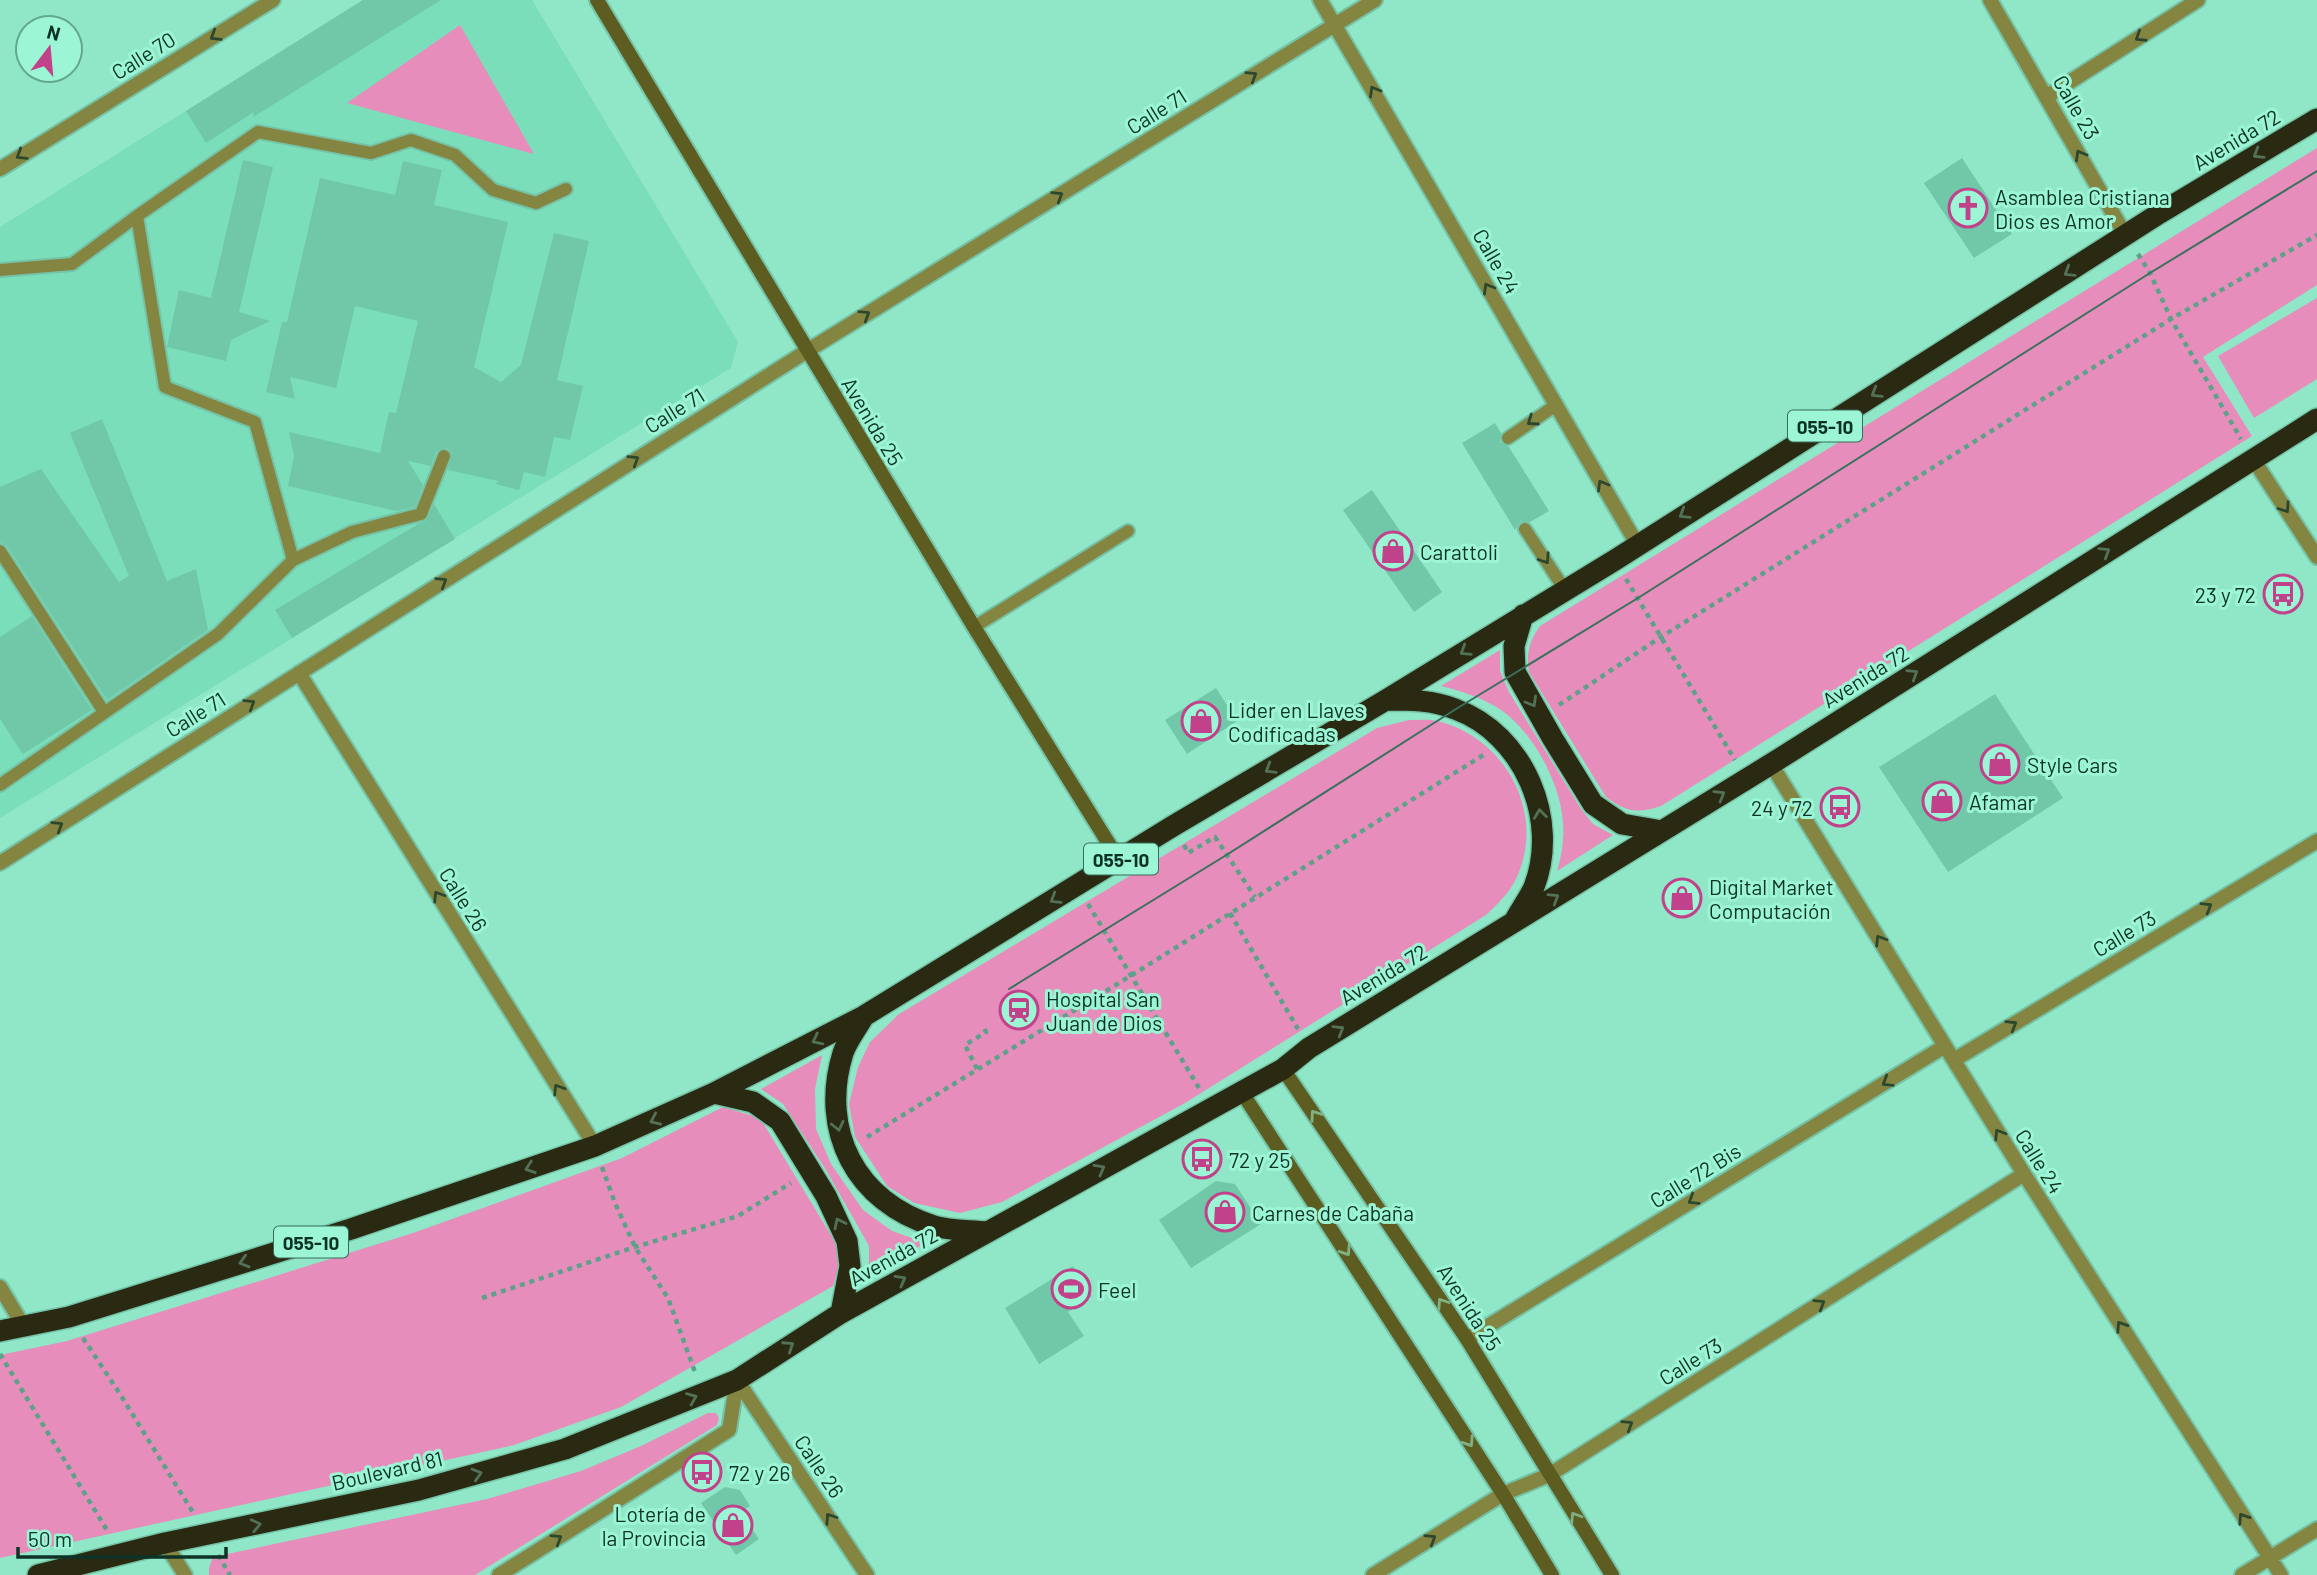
<svg xmlns="http://www.w3.org/2000/svg" width="2317" height="1575" viewBox="0 0 2317 1575" font-family="Barlow,sans-serif">
	<style>
		.built { fill: #7adebb }
		.green { fill: #e78dbb }
		.building { fill: #70c8a9 }
		.lines { fill: none; stroke-linecap: round; stroke-linejoin: round }
		.lane-casing { stroke: #75c3a7; stroke-width: 16 }
		.street-casing { stroke: #75c3a7; stroke-width: 18 }
		.secondary-casing { stroke: #75c3a7; stroke-width: 18 }
		.highway-casing { stroke: #75c3a7; stroke-width: 24 }
		.path { stroke: #5da189; stroke-width: 4.5; stroke-dasharray: 5 5; stroke-linecap: butt }
		.lane { stroke: #858542; stroke-width: 12 }
		.street { stroke: #858542; stroke-width: 14 }
		.secondary { stroke: #5e5d21; stroke-width: 14 }
		.highway { stroke: #2a2a12; stroke-width: 21 }
		.tram { stroke: #39715e; stroke-width: 2 }
		.oneway { stroke: #2b482e }
		.oneway2 { stroke: #527156 }
		.oneway3 { stroke: #80b183 }
		.labels { text-anchor: middle; dominant-baseline: central; stroke-width: 6; stroke-linejoin: round; paint-order: stroke }
		.shield { fill: #9cf5d4; stroke: #386d5b; stroke-width: 2 }
		.shield-label { font-size: 19px; font-weight: bold; fill: #0d3327 }
		.street-label { font-size: 21px; fill: #0d3327; stroke: #9cf5d4 }
		.poi-label { font-size: 21px; fill: #0d3327; stroke: #9cf5d4; text-anchor: start }
	</style>
	<rect width="100%" height="100%" fill="#8fe7c7"/>
	<path class="built" d="M363 0H532L738 342 731 368 0 818V227Z"/>
	<path class="green" d="M460 25 534 154 347 103Z
		M2317 148V285L2203 357 2252 436 1661 806C1637 814 1626 812 1606 797L1529 672C1526 654 1529 641 1540 626Z
		M2317 298V379L2254 418 2218 356Z
		M1500 650V671L1509 692 1581 809 1593 824 1613 835 1557 871C1560 860 1563 849 1563 838 1567 795 1537 735 1501 710 1483 698 1462 691 1441 686Z
		M1409 720C1418 720 1428 719 1437 721 1505 737 1546 812 1517 877 1510 892 1498 904 1486 915L1185 1103 1002 1202 960 1213 914 1203 887 1186 855 1137 849 1104 858 1067 870 1042 899 1014 1377 728Z
		M822 1055 815 1089 816 1129 831 1164 863 1210 892 1231 926 1243 869 1273V1246L826 1170 783 1104 761 1089Z
		M723 1107 760 1118 843 1255 833 1286 621 1407 514 1445 0 1558V1355L67 1341 413 1233 622 1158Z
		M708 1413H716L719 1418 717 1425 475 1575H209V1568L213 1557 487 1499 581 1471 641 1446Z"/>
	<path class="building" d="M363 0H441L253 117 254 112 206 143 186 111Z
		M1962 158 2012 234 1974 258 1924 183Z
		M243 160 273 167 239 312 270 321 231 340 226 361 167 347 179 290 211 298Z
		M403 161 442 170 434 205 508 222 474 367 501 382 521 365 554 233 589 241 557 380 583 386 570 440 554 437 545 477 524 472 519 490 496 484 498 481 448 470 452 454 448 448H442L436 452 431 466 408 461 423 485 415 507 396 511 288 486 294 456 289 432 380 453 389 412 396 413 418 321 355 306 336 388 290 377 295 399 266 392 282 322H287L320 178 395 195Z
		M102 419 167 581 196 569 208 630 107 700 7 546 0 542V487L41 469 119 582 129 576 70 433Z
		M1495 423 1501 433 1500 442 1509 447 1549 511 1530 522 1521 521 1515 530 1462 443Z
		M1372 490 1442 592 1414 612 1343 510Z
		M434 504 455 539 292 638 275 610 418 524 426 521Z
		M32 616 92 710 23 754 0 719V637Z
		M1216 688 1237 721 1187 754 1165 720Z
		M1995 694 2063 798 1948 872 1879 767Z
		M1216 1181 1235 1184 1261 1224 1191 1268 1159 1220Z
		M1073 1266 1092 1296 1068 1312 1084 1336 1039 1364 1005 1308Z
		M725 1487 740 1490 750 1506 740 1512 759 1539 736 1555 701 1503Z"/>
	<g class="lines">
		<defs>
			<path id="lane" d="M0 270 72 264 137 216
				M1508 438 1556 405
				M1525 529 1565 590
				M0 551 104 712
				M293 560 352 532 421 514 444 456
				M974 627 1128 531
				M0 785 218 634 293 560 255 422 165 387 137 216 258 132 371 153 411 140 455 155 493 190 536 203 566 189"/>
			<path id="street" d="M1320 0 1637 544
				M1990 0 2126 236
				M2046 97 2198 0
				M0 169 273 0
				M2253 459 2317 557
				M299 673 595 1146
				M1771 764 2024 1174 2281 1575
				M0 863 807 351 1375 0
				M1954 1060 2317 841
				M0 1287 24 1327
				M1467 1339 1945 1046
				M737 1380 867 1575
				M165 1543 185 1575
				M499 1575 729 1430 737 1380
				M1373 1575 1503 1494 1549 1475 2024 1174
				M2242 1575 2317 1529"/>
			<path id="secondary" d="M597 0 974 627 1119 860
				M1283 1069 1467 1339 1612 1575
				M1241 1091 1503 1494 1552 1575"/>
			<path id="highway" d="M1523 615 1514 646 1515 672 1553 739 1593 804 1622 824 1662 831
				M1386 700C1410 700 1433 700 1455 709 1524 734 1560 820 1534 887 1529 898 1521 909 1515 920
				M864 1016C857 1028 847 1041 843 1053 819 1131 856 1202 934 1226 950 1231 970 1230 987 1232
				M714 1093 753 1102 780 1121 826 1196 847 1241 850 1266 841 1313
				M0 1331 69 1317 351 1229 595 1146 714 1093 864 1016 1173 826 1386 700 1615 560 2160 213 2317 119
				M38 1575 165 1543 419 1490 565 1449 737 1380 841 1313 1283 1069 1309 1048 1771 764 2317 419"/>
		</defs>
		<use href="#lane" class="lane-casing"/>
		<use href="#street" class="street-casing"/>
		<use href="#secondary" class="secondary-casing"/>
		<use href="#highway" class="highway-casing"/>
		<path class="path" d="M2138 254 2150 273 2171 319 2241 439
			M1626 579 1735 760
			M1559 705 1661 637 2171 319 2317 235
			M1184 845 1188 853 1215 837 1255 897
			M1088 904 1199 1088
			M1230 913 1298 1029
			M977 1069 965 1045 986 1032 984 1028
			M867 1137 1132 975 1485 754
			M602 1167 615 1203 635 1247 668 1298 695 1372
			M482 1298 635 1247 738 1216 791 1183
			M83 1338 120 1394 194 1514
			M0 1354 108 1532
			M218 1555 230 1575"/>
		<use href="#lane" class="lane"/>
		<use href="#street" class="street"/>
		<use href="#secondary" class="secondary"/>
		<use href="#highway" class="highway"/>
		<path class="tram" d="M1009 989 1228 854 1456 709 1638 598 2150 273 2317 171"/>
	</g>
	<defs><path id="oneway-chevron" d="M-2-3.5L2.5 0L-2 3.5" fill="none" stroke-width="1.6" stroke-linecap="round" stroke-linejoin="round" transform="scale(1.75)"/></defs>
	<g class="oneway">
		<use href="#oneway-chevron" transform="translate(215 36) rotate(148)"/>
		<use href="#oneway-chevron" transform="translate(2140 37) rotate(147)"/>
		<use href="#oneway-chevron" transform="translate(1252 76) rotate(-32)"/>
		<use href="#oneway-chevron" transform="translate(1374 91) rotate(-120)"/>
		<use href="#oneway-chevron" transform="translate(21 155) rotate(148)"/>
		<use href="#oneway-chevron" transform="translate(2080 155) rotate(-120)"/>
		<use href="#oneway-chevron" transform="translate(1058 196) rotate(-32)"/>
		<use href="#oneway-chevron" transform="translate(1488 288) rotate(-120)"/>
		<use href="#oneway-chevron" transform="translate(865 315) rotate(-32)"/>
		<use href="#oneway-chevron" transform="translate(1532 421) rotate(145)"/>
		<use href="#oneway-chevron" transform="translate(634 460) rotate(-32)"/>
		<use href="#oneway-chevron" transform="translate(1602 485) rotate(-120)"/>
		<use href="#oneway-chevron" transform="translate(2285 508) rotate(56)"/>
		<use href="#oneway-chevron" transform="translate(1545 559) rotate(56)"/>
		<use href="#oneway-chevron" transform="translate(442 582) rotate(-32)"/>
		<use href="#oneway-chevron" transform="translate(250 704) rotate(-32)"/>
		<use href="#oneway-chevron" transform="translate(58 826) rotate(-32)"/>
		<use href="#oneway-chevron" transform="translate(438 896) rotate(-122)"/>
		<use href="#oneway-chevron" transform="translate(2207 907) rotate(-31)"/>
		<use href="#oneway-chevron" transform="translate(1880 940) rotate(-122)"/>
		<use href="#oneway-chevron" transform="translate(2012 1025) rotate(-31)"/>
		<use href="#oneway-chevron" transform="translate(1887 1082) rotate(148)"/>
		<use href="#oneway-chevron" transform="translate(558 1089) rotate(-122)"/>
		<use href="#oneway-chevron" transform="translate(1999 1134) rotate(-122)"/>
		<use href="#oneway-chevron" transform="translate(1693 1200) rotate(148)"/>
		<use href="#oneway-chevron" transform="translate(1820 1304) rotate(-32)"/>
		<use href="#oneway-chevron" transform="translate(2121 1326) rotate(-123)"/>
		<use href="#oneway-chevron" transform="translate(1628 1425) rotate(-32)"/>
		<use href="#oneway-chevron" transform="translate(830 1518) rotate(-124)"/>
		<use href="#oneway-chevron" transform="translate(2243 1518) rotate(-123)"/>
		<use href="#oneway-chevron" transform="translate(557 1539) rotate(-32)"/>
		<use href="#oneway-chevron" transform="translate(1431 1539) rotate(-32)"/>
	</g>
	<g class="oneway2">
		<use href="#oneway-chevron" transform="translate(2258 154) rotate(149)"/>
		<use href="#oneway-chevron" transform="translate(2069 272) rotate(148)"/>
		<use href="#oneway-chevron" transform="translate(1876 393) rotate(148)"/>
		<use href="#oneway-chevron" transform="translate(1684 514) rotate(148)"/>
		<use href="#oneway-chevron" transform="translate(2105 552) rotate(-32)"/>
		<use href="#oneway-chevron" transform="translate(1465 651) rotate(148)"/>
		<use href="#oneway-chevron" transform="translate(1913 674) rotate(-32)"/>
		<use href="#oneway-chevron" transform="translate(1532 702) rotate(60)"/>
		<use href="#oneway-chevron" transform="translate(1270 769) rotate(149)"/>
		<use href="#oneway-chevron" transform="translate(1720 795) rotate(-31)"/>
		<use href="#oneway-chevron" transform="translate(1540 814) rotate(-97)"/>
		<use href="#oneway-chevron" transform="translate(1554 898) rotate(-32)"/>
		<use href="#oneway-chevron" transform="translate(1055 899) rotate(148)"/>
		<use href="#oneway-chevron" transform="translate(1339 1030) rotate(-31)"/>
		<use href="#oneway-chevron" transform="translate(817 1040) rotate(153)"/>
		<use href="#oneway-chevron" transform="translate(655 1120) rotate(156)"/>
		<use href="#oneway-chevron" transform="translate(838 1126) rotate(77)"/>
		<use href="#oneway-chevron" transform="translate(530 1168) rotate(161)"/>
		<use href="#oneway-chevron" transform="translate(1100 1169) rotate(-29)"/>
		<use href="#oneway-chevron" transform="translate(839 1223) rotate(-116)"/>
		<use href="#oneway-chevron" transform="translate(244 1262) rotate(163)"/>
		<use href="#oneway-chevron" transform="translate(901 1280) rotate(-29)"/>
		<use href="#oneway-chevron" transform="translate(789 1346) rotate(-33)"/>
		<use href="#oneway-chevron" transform="translate(692 1398) rotate(-22)"/>
		<use href="#oneway-chevron" transform="translate(477 1474) rotate(-16)"/>
		<use href="#oneway-chevron" transform="translate(256 1525) rotate(-12)"/>
	</g>
	<g class="oneway3">
		<use href="#oneway-chevron" transform="translate(1315 1115) rotate(-125)"/>
		<use href="#oneway-chevron" transform="translate(1346 1251) rotate(57)"/>
		<use href="#oneway-chevron" transform="translate(1442 1303) rotate(-124)"/>
		<use href="#oneway-chevron" transform="translate(1469 1442) rotate(57)"/>
		<use href="#oneway-chevron" transform="translate(1575 1517) rotate(-122)"/>
	</g>
	<defs>
		<symbol id="church-ring" viewBox="-11 -11 22 22"><circle r="9.5" fill="#9cf5d4" stroke="#c2418b" stroke-width="1.5"/><path d="M-1.2-6h2.4v3.5h3.3v2.4h-3.3V6h-2.4V-.1h-3.3v-2.4h3.3Z" fill="#c2418b"/></symbol>
		<symbol id="shop-ring" viewBox="-11 -11 22 22"><circle r="9.5" fill="#9cf5d4" stroke="#c2418b" stroke-width="1.5"/><path d="M-5-2.5h2.3a2.7 3.5 0 0 1 5.4 0H5L5.5 6h-11ZM-1.5-2.5h3a1.5 2.3 0 0 0-3 0Z" fill="#c2418b"/></symbol>
		<symbol id="bus-ring" viewBox="-11 -11 22 22"><circle r="9.5" fill="#9cf5d4" stroke="#c2418b" stroke-width="1.5"/><path d="M-5-6H5V4H4V6H2V4H-2V6H-4V4H-5ZM-3.5-4V0h7V-4ZM-3.5 1.2v1.5H-2V1.2ZM2 1.2v1.5H3.5V1.2Z" fill="#c2418b"/></symbol>
		<symbol id="station-ring" viewBox="-11 -11 22 22"><circle r="9.5" fill="#9cf5d4" stroke="#c2418b" stroke-width="1.5"/><path d="M-3-6H3Q5-6 5-4V2Q5 4 3 4L4.5 6H3L1.5 4h-3L-3 6H-4.5L-3 4Q-5 4-5 2V-4Q-5-6-3-6ZM-3.5-4v3h7v-3ZM-3.5 1v1.5H-2V1ZM2 1v1.5H3.5V1Z" fill="#c2418b"/></symbol>
		<symbol id="stadium-ring" viewBox="-11 -11 22 22"><circle r="9.5" fill="#9cf5d4" stroke="#c2418b" stroke-width="1.5"/><path d="M0-5a6.5 5 0 1 0 0 10a6.5 5 0 1 0 0-10ZM-3.5-1.8h7v3.6h-7Z" fill="#c2418b"/></symbol>
	</defs>
	<g fill-rule="evenodd">
		<use href="#church-ring" x="1946" y="186" width="44" height="44"/>
		<use href="#shop-ring" x="1371" y="529" width="44" height="44"/>
		<use href="#bus-ring" x="2261" y="572" width="44" height="44"/>
		<use href="#shop-ring" x="1179" y="699" width="44" height="44"/>
		<use href="#shop-ring" x="1978" y="742" width="44" height="44"/>
		<use href="#shop-ring" x="1920" y="779" width="44" height="44"/>
		<use href="#bus-ring" x="1818" y="785" width="44" height="44"/>
		<use href="#shop-ring" x="1660" y="876" width="44" height="44"/>
		<use href="#station-ring" x="997" y="988" width="44" height="44"/>
		<use href="#bus-ring" x="1180" y="1137" width="44" height="44"/>
		<use href="#shop-ring" x="1203" y="1190" width="44" height="44"/>
		<use href="#stadium-ring" x="1049" y="1267" width="44" height="44"/>
		<use href="#bus-ring" x="680" y="1450" width="44" height="44"/>
		<use href="#shop-ring" x="711" y="1503" width="44" height="44"/>
	</g>
	<g class="labels">
		<g class="shield">
			<rect x="1788" y="410.5" width="74" height="31" rx="5"/>
			<rect x="1084" y="843.5" width="74" height="31" rx="5"/>
			<rect x="274" y="1226.5" width="74" height="31" rx="5"/>
		</g>
		<g class="shield-label">
			<text x="1825" y="426">055-10</text>
			<text x="1121" y="859">055-10</text>
			<text x="311" y="1242">055-10</text>
		</g>
		<g class="street-label">
			<text transform="translate(143 55) rotate(-32)">Calle 70</text>
			<text transform="translate(2077 107) rotate(60)">Calle 23</text>
			<text transform="translate(1156 111) rotate(-32)">Calle 71</text>
			<text transform="translate(2236 139) rotate(-31)">Avenida 72</text>
			<text transform="translate(1497 261) rotate(60)">Calle 24</text>
			<text transform="translate(674 410) rotate(-32)">Calle 71</text>
			<text transform="translate(873 421) rotate(59)">Avenida 25</text>
			<text transform="translate(1865 676) rotate(-32)">Avenida 72</text>
			<text transform="translate(195 714) rotate(-32)">Calle 71</text>
			<text transform="translate(464 899) rotate(58)">Calle 26</text>
			<text transform="translate(2124 933) rotate(-31)">Calle 73</text>
			<text transform="translate(1383 974) rotate(-31)">Avenida 72</text>
			<text transform="translate(2040 1161) rotate(58)">Calle 24</text>
			<text transform="translate(1695 1175) rotate(-32)">Calle 72 Bis</text>
			<text transform="translate(893 1256) rotate(-29)">Avenida 72</text>
			<text transform="translate(1470 1307) rotate(57)">Avenida 25</text>
			<text transform="translate(1690 1361) rotate(-32)">Calle 73</text>
			<text transform="translate(820 1466) rotate(56)">Calle 26</text>
			<text transform="translate(387 1470) rotate(-13)">Boulevard 81</text>
		</g>
		<g class="poi-label">
			<text x="1995" y="196">Asamblea Cristiana<tspan x="1995" dy="24">Dios es Amor</tspan></text>
			<text x="1420" y="551">Carattoli</text>
			<text x="2256" y="594" text-anchor="end">23 y 72</text>
			<text x="1228" y="709">Lider en Llaves<tspan x="1228" dy="24">Codificadas</tspan></text>
			<text x="2027" y="764">Style Cars</text>
			<text x="1969" y="801">Afamar</text>
			<text x="1813" y="807" text-anchor="end">24 y 72</text>
			<text x="1709" y="886">Digital Market<tspan x="1709" dy="24">Computación</tspan></text>
			<text x="1046" y="998">Hospital San<tspan x="1046" dy="24">Juan de Dios</tspan></text>
			<text x="1229" y="1159">72 y 25</text>
			<text x="1252" y="1212">Carnes de Cabaña</text>
			<text x="1098" y="1289">Feel</text>
			<text x="729" y="1472">72 y 26</text>
			<text x="706" y="1513" text-anchor="end">Lotería de<tspan x="706" dy="24">la Provincia</tspan></text>
		</g>
	</g>
	<g transform="translate(49 49) rotate(16)"><circle r="33" fill="#9cf5d4" stroke="#63a78f" stroke-width="2"/>
	<path d="M0-5L12 26L0 18L-12 26Z" fill="#c2418b"/>
	<text y="-10" font-size="19" font-weight="bold" text-anchor="middle" fill="#0d3327">N</text>
	</g>
	<path d="M18 1547v10h208v-10" fill="none" stroke="#0d3327" stroke-width="3.5"/>
	<text x="28" y="1547" font-size="21" fill="#0d3327" stroke="#9cf5d4" stroke-width="5" paint-order="stroke">50 m</text>
</svg>
